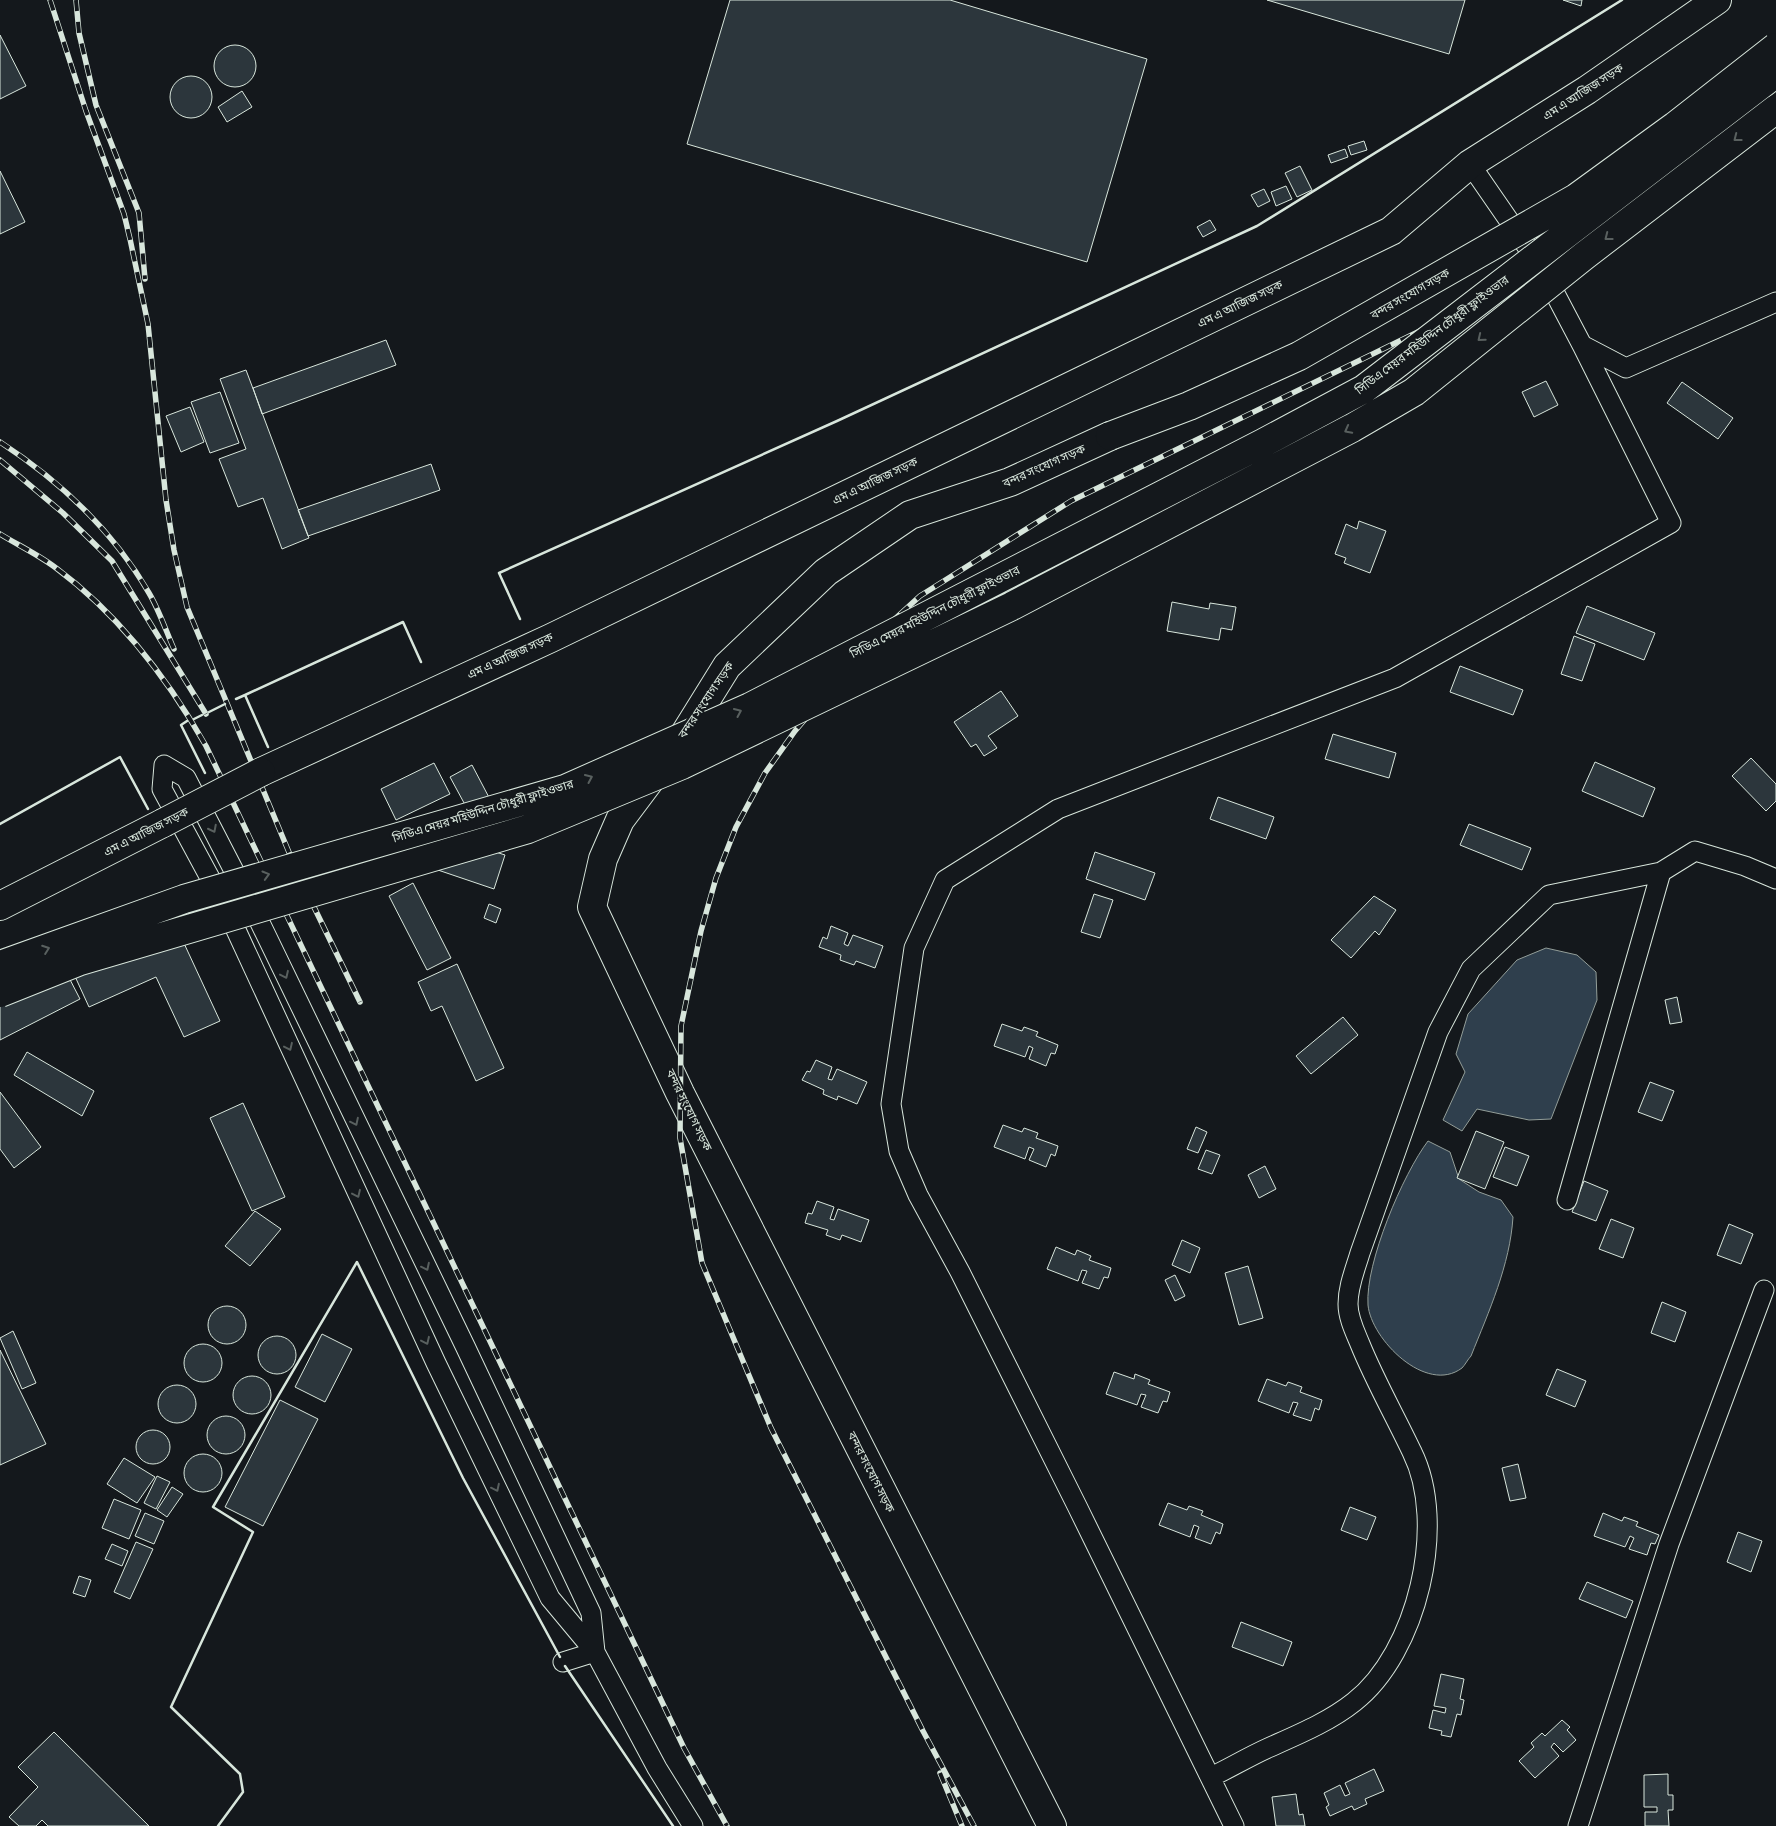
<svg xmlns="http://www.w3.org/2000/svg" width="1776" height="1826" viewBox="0 0 1776 1826" font-family="'Asap Condensed','Noto Sans Bengali',sans-serif">
	<style>
		.water { fill: #2f3f4d; stroke: #939e99 }
		.building { fill: #2c363c; stroke: #d8e6dc }
		.lines { fill: none; stroke-linecap: round; stroke-linejoin: round }
		.street-casing { stroke: #d8e6dc; stroke-width: 21 }
		.primary-casing { stroke: #d8e6dc; stroke-width: 30 }
		.highway-casing { stroke: #d8e6dc; stroke-width: 30 }
		.street { stroke: #14181c; stroke-width: 19 }
		.primary { stroke: #14181c; stroke-width: 28 }
		.highway { stroke: #14181c; stroke-width: 28 }
		.rail-casing { stroke: #d8e6dc; stroke-width: 5.5 }
		.rail { stroke: #14181c; stroke-width: 4; stroke-dasharray: 11; stroke-linecap: butt }
		.primary-bridge-casing { stroke: #d8e6dc; stroke-width: 30; stroke-linecap: butt }
		.highway-bridge-casing { stroke: #d8e6dc; stroke-width: 30; stroke-linecap: butt }
		.primary-bridge { stroke: #14181c; stroke-width: 28 }
		.highway-bridge { stroke: #14181c; stroke-width: 28 }
		.wall { stroke: #d8e6dc; stroke-width: 2.5 }
		.oneway { stroke: #59605f }
		.labels { text-anchor: middle; dominant-baseline: central; stroke-width: 4; stroke-linejoin: round; paint-order: stroke }
		.street-label { font-size: 12px; fill: #d8e6dc; stroke: #14181c }
	</style>
	<rect width="100%" height="100%" fill="#14181c"/>
	<path class="water" d="M1546 948 1577 955 1596 972 1597 1000 1551 1119 1529 1120 1477 1109 1462 1131 1443 1120 1465 1072 1456 1054 1468 1014 1517 960Z
		M1428 1141 1450 1152 1459 1179 1479 1192 1501 1200 1513 1217C1510 1265 1489 1311 1471 1356 1468 1359 1465 1365 1462 1368 1426 1395 1371 1339 1368 1305 1365 1263 1403 1174 1428 1141Z"/>
	<path class="building" d="M730 0H950L1147 59 1087 262 687 144Z
		M1267 0H1465L1449 54Z
		M1563 0H1582L1581 6Z
		M0 35 26 86 0 99Z
		M214 66a21 21 0 1 1 42 0a21 21 0 1 1-42 0Z
		M170 97a21 21 0 1 1 42 0a21 21 0 1 1-42 0Z
		M242 91 252 107 227 122 218 107Z
		M1364 141 1367 150 1351 155 1348 146Z
		M1345 149 1348 157 1331 163 1328 155Z
		M1300 166 1312 190 1297 197 1285 173Z
		M0 171 25 222 0 234Z
		M1286 186 1292 199 1276 206 1271 192Z
		M1264 189 1270 201 1258 207 1251 195Z
		M1210 220 1216 230 1203 237 1197 227Z
		M386 340 396 365 262 414 253 388Z
		M246 370 309 538 282 549 263 498 238 507 219 459 246 449 220 379Z
		M1546 381 1558 405 1534 417 1522 392Z
		M1682 382 1733 418 1718 439 1667 403Z
		M220 392 239 443 210 453 191 402Z
		M190 407 204 442 181 452 166 416Z
		M431 464 440 490 308 536 298 510Z
		M1359 521 1386 531 1370 573 1344 563 1346 558 1335 554 1346 524 1357 529Z
		M1172 602 1209 609 1210 603 1236 607 1232 630 1221 628 1219 640 1167 631Z
		M1587 606 1655 633 1644 660 1576 633Z
		M1574 636 1595 644 1582 681 1561 674Z
		M1460 666 1523 690 1513 715 1450 692Z
		M1001 691 1018 716 988 736 997 748 984 756 976 744 971 747 954 722Z
		M1333 734 1396 753 1389 778 1325 759Z
		M1751 758 1776 784V801L1766 811 1732 776Z
		M1595 762 1655 788 1643 817 1582 791Z
		M434 763 450 794 396 820 381 789Z
		M472 765 504 826 483 838 450 777Z
		M1218 797 1274 817 1266 839 1210 819Z
		M1469 824 1531 848 1522 870 1460 845Z
		M440 834 505 855 494 889 429 867Z
		M1095 852 1155 873 1145 900 1086 879Z
		M413 883 451 958 427 970 389 896Z
		M1094 894 1113 900 1100 938 1081 932Z
		M1374 896 1396 910 1379 935 1375 931 1351 958 1331 940Z
		M489 904 501 909 496 923 484 918Z
		M176 926 220 1021 184 1037 156 977 89 1007 73 972Z
		M831 926 848 933 844 944 848 946 853 935 883 946 875 968 856 961 854 965 840 960 841 955 819 947 823 937 827 939Z
		M457 964 504 1068 476 1081 442 1006 431 1011 418 982Z
		M64 968 80 999 0 1040V1000Z
		M1677 997 1682 1022 1670 1024 1665 1000Z
		M1343 1017 1358 1035 1311 1074 1296 1056Z
		M1002 1024 1022 1031 1024 1027 1038 1032 1036 1036 1058 1045 1055 1054 1051 1053 1046 1066 1029 1059 1033 1048 1029 1046 1025 1057 994 1046Z
		M27 1052 94 1091 82 1116 14 1075Z
		M816 1060 832 1067 828 1079 832 1080 837 1069 867 1082 857 1104 838 1096 837 1100 823 1094 824 1090 802 1080 807 1071 810 1072Z
		M1650 1082 1674 1091 1662 1121 1638 1112Z
		M0 1092 41 1147 14 1168 0 1149Z
		M243 1103 285 1197 252 1211 210 1118Z
		M1003 1125 1022 1132 1024 1128 1038 1133 1036 1138 1058 1146 1055 1156 1051 1154 1046 1167 1029 1160 1034 1149 1029 1147 1025 1159 994 1147Z
		M1196 1127 1207 1132 1198 1153 1187 1149Z
		M1476 1131 1504 1142 1485 1189 1457 1178Z
		M1505 1147 1529 1156 1517 1186 1493 1177Z
		M1206 1150 1220 1155 1212 1174 1198 1169Z
		M1265 1166 1276 1189 1259 1198 1248 1175Z
		M1584 1181 1608 1191 1596 1221 1572 1212Z
		M817 1201 834 1207 830 1219 834 1220 838 1209 869 1220 861 1242 842 1235 840 1240 826 1235 828 1230 805 1223 808 1213 812 1214Z
		M255 1211 281 1229 250 1266 225 1246Z
		M1611 1219 1634 1228 1623 1258 1599 1249Z
		M1729 1224 1753 1234 1741 1264 1717 1255Z
		M1182 1240 1200 1248 1190 1273 1172 1265Z
		M1056 1247 1075 1255 1077 1250 1091 1256 1089 1260 1111 1268 1108 1278 1104 1277 1099 1289 1082 1283 1087 1271 1082 1270 1078 1281 1047 1269Z
		M1248 1266 1263 1318 1239 1325 1225 1273Z
		M1175 1275 1185 1296 1175 1301 1165 1280Z
		M1662 1302 1686 1312 1675 1342 1651 1333Z
		M208 1325a19 19 0 1 1 38 0a19 19 0 1 1-38 0Z
		M13 1331 36 1383 22 1389 0 1338Z
		M322 1334 352 1349 325 1402 295 1387Z
		M258 1355a19 19 0 1 1 38 0a19 19 0 1 1-38 0Z
		M184 1363a19 19 0 1 1 38 0a19 19 0 1 1-38 0Z
		M0 1350 46 1444 0 1465Z
		M1557 1369 1586 1381 1575 1407 1546 1395Z
		M1114 1372 1134 1379 1135 1374 1150 1380 1148 1384 1170 1392 1167 1402 1163 1401 1158 1413 1141 1407 1146 1395 1141 1394 1137 1405 1106 1394Z
		M233 1395a19 19 0 1 1 38 0a19 19 0 1 1-38 0Z
		M1267 1379 1286 1386 1288 1382 1302 1387 1300 1392 1322 1400 1319 1410 1315 1408 1311 1421 1293 1415 1298 1403 1293 1402 1289 1413 1258 1401Z
		M158 1404a19 19 0 1 1 38 0a19 19 0 1 1-38 0Z
		M280 1400 318 1419 263 1526 225 1507Z
		M207 1435a19 19 0 1 1 38 0a19 19 0 1 1-38 0Z
		M136 1447a17 17 0 1 1 34 0a17 17 0 1 1-34 0Z
		M184 1473a19 19 0 1 1 38 0a19 19 0 1 1-38 0Z
		M124 1458 155 1477 137 1503 107 1484Z
		M1518 1464 1526 1498 1510 1501 1502 1468Z
		M157 1476 170 1482 156 1509 144 1503Z
		M172 1487 183 1494 167 1517 157 1510Z
		M114 1499 141 1510 129 1539 102 1528Z
		M1168 1503 1187 1510 1189 1506 1203 1511 1201 1515 1223 1524 1220 1534 1216 1532 1211 1544 1195 1538 1199 1527 1194 1525 1190 1537 1159 1525Z
		M1350 1507 1376 1517 1367 1540 1341 1530Z
		M145 1513 164 1521 154 1544 135 1536Z
		M1603 1513 1622 1521 1624 1517 1638 1522 1636 1526 1659 1535 1655 1544 1651 1543 1647 1555 1629 1549 1634 1538 1630 1536 1625 1547 1594 1536Z
		M1738 1532 1762 1541 1751 1572 1727 1562Z
		M136 1542 153 1549 130 1599 114 1592Z
		M112 1544 128 1551 122 1566 105 1559Z
		M79 1576 91 1580 85 1597 73 1593Z
		M1587 1582 1633 1601 1626 1618 1579 1599Z
		M1241 1622 1292 1642 1283 1666 1232 1647Z
		M1441 1674 1464 1679 1460 1699 1464 1700 1461 1715 1457 1714 1451 1737 1441 1735 1442 1731 1429 1728 1433 1710 1445 1713 1446 1708 1434 1706Z
		M1562 1720 1570 1727 1567 1730 1576 1740 1563 1752 1554 1743 1551 1747 1559 1756 1535 1778 1519 1761 1534 1747 1531 1743 1542 1733 1545 1736Z
		M54 1732 149 1826H48L42 1820 36 1826H19L9 1817 38 1787 18 1767Z
		M1374 1769 1384 1791 1365 1799 1367 1804 1354 1810 1352 1806 1330 1816 1326 1807 1329 1805 1324 1793 1340 1785 1345 1796 1350 1794 1345 1783Z
		M1668 1774V1795H1673V1810H1668L1669 1826H1645V1812H1657V1807H1644V1775Z
		M1296 1794 1299 1815 1303 1814 1305 1826H1276L1272 1797Z"/>
	<g class="lines">
		<defs>
			<path id="street" d="M1470 164 1541 267 1582 345 1626 368 1776 302
				M1567 1200 1661 872 1695 851 1745 866 1776 879
				M595 1652 591 1613 465 1346 251 904 186 778 164 765 162 789 224 904 436 1363 550 1598 595 1652 657 1768 693 1826
				M563 1662 595 1652
				M1211 1777C1230 1768 1248 1757 1268 1748 1297 1735 1329 1722 1354 1702 1417 1653 1448 1524 1412 1452 1395 1416 1375 1381 1360 1344 1355 1332 1348 1318 1348 1304 1348 1286 1355 1270 1360 1253L1438 1032 1471 969 1549 895 1661 872
				M1234 1826 1077 1506 960 1272 918 1195 899 1151 891 1104 914 948 945 880 1058 809 1395 678 1671 523 1582 345
				M1578 1826 1669 1544 1764 1290"/>
			<path id="primary" d="M261 772 551 638 1391 231 1470 164 1587 90 1717 0
				M0 906 163 823"/>
			<path id="highway" d="M1052 1826 680 1093 592 907 603 859 620 820 686 732 727 666 826 572 910 515 1010 482 1110 436"/>
		</defs>
		<use href="#street" class="street-casing"/>
		<use href="#primary" class="primary-casing"/>
		<use href="#highway" class="highway-casing"/>
		<use href="#street" class="street"/>
		<use href="#primary" class="primary"/>
		<use href="#highway" class="highway"/>
		<defs>
			<path id="rail" d="M50 0 86 111 124 214 130 239 148 324 166 500 174 550 187 607 298 874 360 1002
				M76 0 79 33 96 105 139 213 145 279
				M0 442C60 481 113 531 149 593 159 610 166 631 174 649
				M0 460 63 513 112 561 206 714
				M0 534C18 545 39 555 56 568 118 614 168 679 206 746L684 1748 727 1826
				M940 1773 962 1826
				M974 1826 923 1731 771 1428 702 1263 680 1138 681 1026 701 931 716 878 736 827 765 773 795 731 874 638 920 596 1071 501 1424 329 1541 267 1716 165 1776 117"/>
		</defs>
		<use href="#rail" class="rail-casing"/>
		<use href="#rail" class="rail"/>
		<defs>
			<path id="primary-bridge" d="M163 823 261 772"/>
			<path id="highway-bridge" d="M1110 436 1189 406 1299 356 1576 198 1675 126 1776 47
				M0 965 184 899 565 789 750 707 1263 443 1364 389 1776 73
				M0 993 80 961 528 829 682 765 1012 606 1352 428 1414 392 1584 256 1776 109"/>
		</defs>
		<use href="#primary-bridge" class="primary-bridge-casing"/>
		<use href="#highway-bridge" class="highway-bridge-casing"/>
		<use href="#primary-bridge" class="primary-bridge"/>
		<use href="#highway-bridge" class="highway-bridge"/>
		<path class="wall" d="M520 619 499 573 837 421 1257 226 1622 0
			M236 699 245 695
			M209 712 225 704
			M194 719 202 715
			M187 721 181 725 205 773
			M268 747 245 695 403 622 421 662
			M0 824 120 757 148 809
			M565 1666 673 1826
			M218 1826 243 1792 240 1774 171 1707 253 1532 213 1507 357 1262 463 1478 560 1657"/>
	</g>
	<defs><path id="oneway-chevron" d="M-2-3.5L2.5 0L-2 3.5" fill="none" stroke-width="1.6" stroke-linecap="round" stroke-linejoin="round" transform="scale(1.25)"/></defs>
	<g class="oneway">
		<use href="#oneway-chevron" transform="translate(1737 138) rotate(142)"/>
		<use href="#oneway-chevron" transform="translate(1608 237) rotate(142)"/>
		<use href="#oneway-chevron" transform="translate(1481 338) rotate(141)"/>
		<use href="#oneway-chevron" transform="translate(1348 430) rotate(152)"/>
		<use href="#oneway-chevron" transform="translate(738 712) rotate(-24)"/>
		<use href="#oneway-chevron" transform="translate(589 778) rotate(-24)"/>
		<use href="#oneway-chevron" transform="translate(213 829) rotate(63)"/>
		<use href="#oneway-chevron" transform="translate(266 875) rotate(-16)"/>
		<use href="#oneway-chevron" transform="translate(46 949) rotate(-20)"/>
		<use href="#oneway-chevron" transform="translate(285 975) rotate(65)"/>
		<use href="#oneway-chevron" transform="translate(289 1047) rotate(65)"/>
		<use href="#oneway-chevron" transform="translate(355 1122) rotate(64)"/>
		<use href="#oneway-chevron" transform="translate(357 1194) rotate(65)"/>
		<use href="#oneway-chevron" transform="translate(426 1267) rotate(64)"/>
		<use href="#oneway-chevron" transform="translate(426 1341) rotate(65)"/>
		<use href="#oneway-chevron" transform="translate(496 1488) rotate(64)"/>
	</g>
	<g class="labels">
		<g class="street-label">
			<text transform="translate(1583 92) rotate(-33)">এম এ আজিজ সড়ক</text>
			<text transform="translate(1410 294) rotate(-30)">বন্দর সংযোগ সড়ক</text>
			<text transform="translate(1240 304) rotate(-26)">এম এ আজিজ সড়ক</text>
			<text transform="translate(1432 335) rotate(-37)">সিডিএ মেয়র মহিউদ্দিন চৌধুরী ফ্লাইওভার</text>
			<text transform="translate(1044 466) rotate(-24)">বন্দর সংযোগ সড়ক</text>
			<text transform="translate(875 481) rotate(-26)">এম এ আজিজ সড়ক</text>
			<text transform="translate(935 612) rotate(-27)">সিডিএ মেয়র মহিউদ্দিন চৌধুরী ফ্লাইওভার</text>
			<text transform="translate(510 656) rotate(-25)">এম এ আজিজ সড়ক</text>
			<text transform="translate(706 700) rotate(-56)">বন্দর সংযোগ সড়ক</text>
			<text transform="translate(483 811) rotate(-17)">সিডিএ মেয়র মহিউদ্দিন চৌধুরী ফ্লাইওভার</text>
			<text transform="translate(146 832) rotate(-27)">এম এ আজিজ সড়ক</text>
			<text transform="translate(689 1110) rotate(64)">বন্দর সংযোগ সড়ক</text>
			<text transform="translate(871 1472) rotate(63)">বন্দর সংযোগ সড়ক</text>
		</g>
	</g>
</svg>
